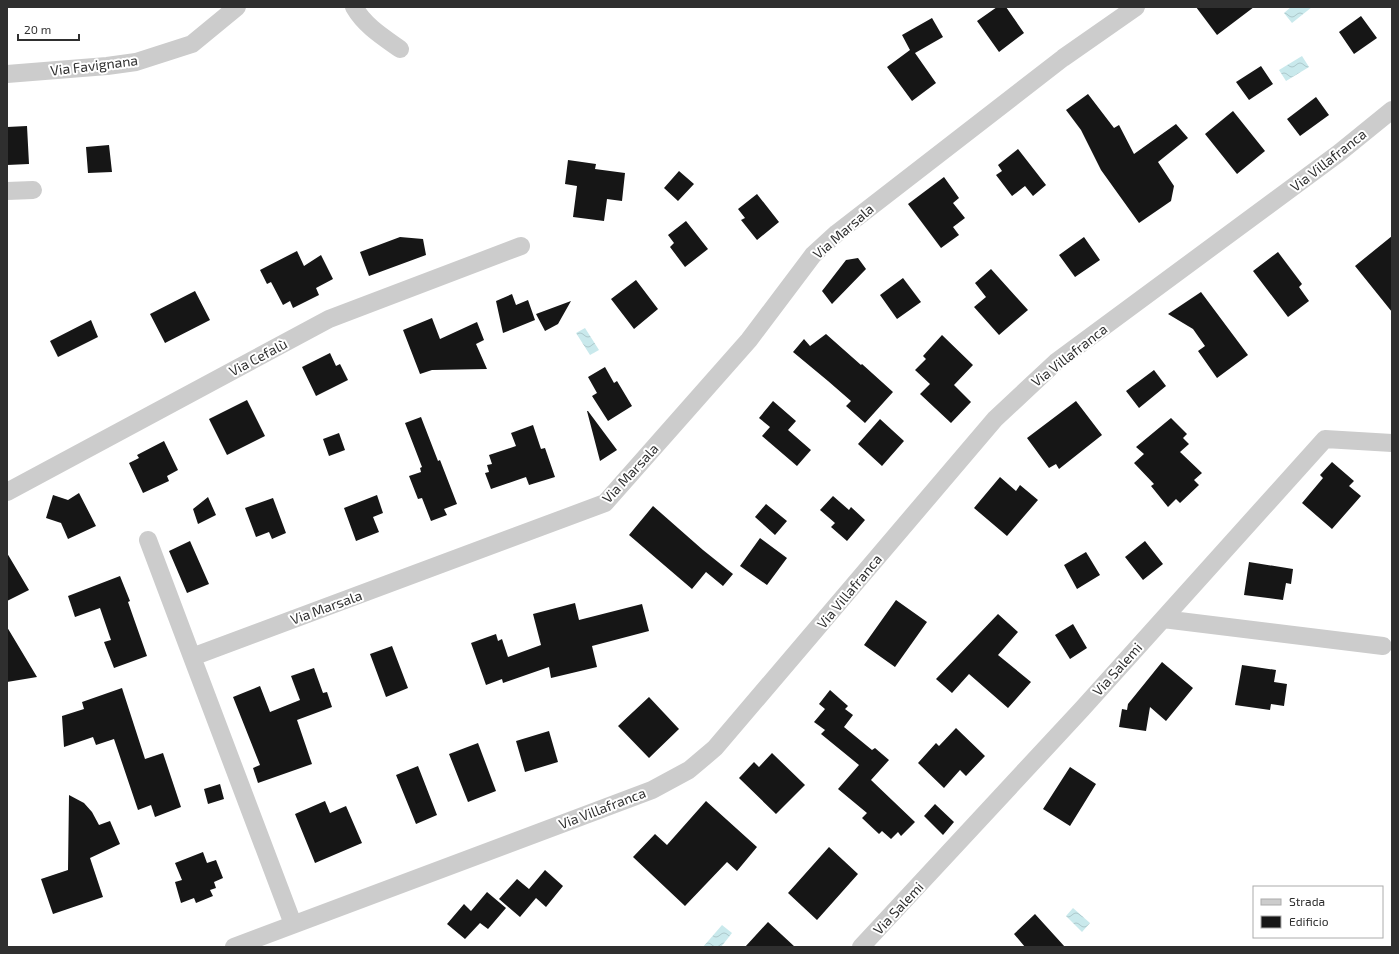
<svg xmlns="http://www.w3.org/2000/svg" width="1399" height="954" viewBox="0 0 1399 954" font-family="'Exo 2',sans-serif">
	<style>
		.water { fill: url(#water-waves) }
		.building { fill: #161616 }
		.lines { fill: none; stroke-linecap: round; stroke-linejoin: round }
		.minor { stroke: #ccc; stroke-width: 18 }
		.labels { text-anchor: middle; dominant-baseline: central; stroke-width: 4; stroke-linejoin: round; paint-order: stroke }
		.street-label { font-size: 14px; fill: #2f2f2f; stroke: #fff }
	</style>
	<defs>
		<pattern id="water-waves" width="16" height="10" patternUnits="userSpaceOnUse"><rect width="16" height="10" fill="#c9e9ec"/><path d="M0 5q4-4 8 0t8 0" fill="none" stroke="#adc8cb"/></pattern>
	</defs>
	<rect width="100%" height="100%" fill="#fff"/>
	<path class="water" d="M1291 7H1312L1292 23 1284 13Z
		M1302 56 1309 67 1286 81 1279 70Z
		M585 328 599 350 590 355 576 333Z
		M1073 908 1090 923 1082 932 1066 916Z
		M722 925 732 933 721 947H703Z"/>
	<path class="building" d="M997 7H1006L1024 33 999 52 977 21Z
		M1196 7H1254L1217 35Z
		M1361 16 1377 38 1354 54 1339 32Z
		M932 18 943 37 915 53 936 83 912 101 887 67 910 50 902 35Z
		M1261 66 1273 84 1249 100 1236 82Z
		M1088 94 1114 128 1119 125 1134 154 1176 124 1188 138 1158 162 1174 186 1171 201 1139 223 1101 170 1081 130 1066 110Z
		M1316 97 1329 115 1300 136 1287 119Z
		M1233 111 1265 151 1237 174 1205 134Z
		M27 126 29 164 7 165V127Z
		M109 145 112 172 88 173 86 147Z
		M1018 149 1046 185 1033 196 1025 186 1012 196 996 175 1002 171 998 165Z
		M568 160 596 164 595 169 625 173 622 201 607 199 604 221 573 217 577 186 565 184Z
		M679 171 694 184 678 201 664 188Z
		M944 177 959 198 953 203 965 218 953 227 959 235 941 248 908 204Z
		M757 194 779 222 757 240 741 220 745 218 738 209Z
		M686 221 708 249 685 267 670 247 674 243 668 235Z
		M1392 236V312L1355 266Z
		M400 237 423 239 426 255 369 276 360 252Z
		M1084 237 1100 260 1075 277 1059 255Z
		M297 251 304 266 321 255 333 279 316 288 319 295 293 308 290 301 283 305 271 282 267 284 260 270Z
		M1278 252 1302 284 1299 287 1309 301 1288 317 1253 271Z
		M858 258 866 269 832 304 822 291 846 260Z
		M991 269 1028 310 999 335 974 307 986 297 975 283Z
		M903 278 921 302 897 319 880 295Z
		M636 280 658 309 634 329 611 299Z
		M195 291 210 320 165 343 150 314Z
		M1201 292 1248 355 1217 378 1198 351 1205 346 1193 329 1168 314Z
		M512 294 516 305 528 300 535 320 503 333 496 301Z
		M571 301 558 324 545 331 536 314Z
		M432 318 440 339 477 322 484 340 476 344 487 369 432 370 420 374 403 330Z
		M91 320 98 337 58 357 50 341Z
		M826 334 861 365 862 364 893 392 865 423 846 406 851 401 828 381 793 352 804 339 810 346Z
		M942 335 973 365 954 385 971 402 951 423 920 394 930 384 915 370 926 359 923 356Z
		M330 353 336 366 340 364 348 380 316 396 302 367Z
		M605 367 614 383 617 381 632 406 608 421 592 396 597 393 588 377Z
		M1154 370 1166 386 1139 408 1126 391Z
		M247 400 265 436 227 455 209 419Z
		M773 401 796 421 788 430 811 450 797 466 762 436 770 427 759 418Z
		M1076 401 1102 435 1059 469 1056 464 1049 468 1027 438Z
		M587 411H588L617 450 600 461Z
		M421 417 438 461 440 460 457 504 444 509 447 515 431 521 422 498 418 499 409 476 421 472 420 468 422 467 405 423Z
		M1171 418 1187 434 1183 438 1189 444 1180 452 1202 473 1194 480 1199 485 1180 503 1176 499 1168 507 1151 486 1154 484 1134 463 1144 454 1136 447Z
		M880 419 904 441 882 466 858 444Z
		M533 425 541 449 545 448 555 477 529 485 526 477 491 489 485 473 489 472 487 465 492 464 489 455 516 446 511 433Z
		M339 433 345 450 329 456 323 439Z
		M164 441 178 470 167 476 169 481 143 493 129 463 139 458 137 455Z
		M1332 462 1354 481 1349 486 1361 496 1332 529 1302 503 1323 478 1320 475Z
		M1000 477 1016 491 1020 485 1038 500 1007 536 974 508Z
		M79 493 96 526 68 539 61 523 46 518 53 495 68 500Z
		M377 495 383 513 373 517 379 532 356 541 344 508Z
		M833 496 849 510 851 507 865 520 847 541 831 527 835 523 820 510Z
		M208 497 216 515 198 524 193 509Z
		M273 498 286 533 272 539 269 532 256 537 245 508Z
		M766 504 787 521 775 535 755 517Z
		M653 506 703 550 733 574 723 586 706 572 692 589 629 535Z
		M760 538 787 558 767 585 740 566Z
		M190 541 209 584 187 593 169 551Z
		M1145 541 1163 564 1143 580 1125 557Z
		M1086 552 1100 575 1077 589 1064 565Z
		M7 553 29 590 7 601Z
		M1249 562 1293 569 1291 584 1286 583 1283 600 1244 595Z
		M120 576 130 601 128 602 147 656 114 668 104 642 111 640 100 608 75 617 68 596Z
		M896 600 927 622 895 667 864 645Z
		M575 603 579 620 642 604 649 631 592 646 597 667 551 678 549 667 503 683 502 679 486 685 471 643 496 634 498 641 502 639 508 657 541 645 533 614Z
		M998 614 1018 632 998 655 1031 682 1008 708 969 674 952 693 936 679Z
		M1073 624 1087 648 1070 659 1055 635Z
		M7 627 37 677 7 682Z
		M392 646 408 688 386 697 370 654Z
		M1162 662 1193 688 1166 721 1150 707 1146 731 1119 727 1122 709 1127 710 1128 704Z
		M1242 665 1276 670 1274 682 1287 684 1284 706 1271 704 1270 710 1235 705Z
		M314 668 323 693 327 692 332 707 297 720 312 764 258 783 253 768 260 765 233 697 260 686 270 712 300 700 291 676Z
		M122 688 145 759 163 753 181 807 155 817 151 805 138 810 114 739 96 745 93 737 64 747 62 716 84 709 82 702Z
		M830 690 848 706 845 709 853 715 844 727 872 750 875 748 889 760 871 780 915 822 901 836 898 832 891 839 882 831 879 834 862 818 867 813 838 789 859 765 821 734 825 730 814 722 825 709 819 704Z
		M649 697 679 729 649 758 618 726Z
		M956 728 985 756 966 776 960 770 944 788 918 763 936 743 939 746Z
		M549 731 558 762 525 772 516 741Z
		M478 743 496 791 468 802 449 754Z
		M772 753 805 785 776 814 739 778 754 762 759 767Z
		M418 766 437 815 416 824 396 775Z
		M1070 767 1096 784 1070 826 1043 809Z
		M220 784 224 799 208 804 204 789Z
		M69 795 84 803 92 812 99 825 110 821 120 844 90 858 103 897 53 914 41 879 68 870Z
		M325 801 330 813 346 806 362 843 315 863 295 814Z
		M706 801 757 847 737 871 727 862 685 906 633 857 655 834 667 845Z
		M935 804 954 822 943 835 924 816Z
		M829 847 858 874 817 920 788 893Z
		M203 852 207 863 216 860 223 878 214 882 216 888 210 890 213 896 196 903 194 898 181 903 175 882 182 880 175 863Z
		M545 870 563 886 546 907 536 898 520 917 499 899 517 879 529 889Z
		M487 892 506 908 488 929 480 923 465 939 447 924 464 904 471 911Z
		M1035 914 1065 947H1025L1014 934Z
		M768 922 795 947H745Z"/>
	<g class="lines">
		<path class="minor" d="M354 7C365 26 383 37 400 49
			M7 74 107 66 136 62 192 44 237 7
			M7 191 33 190
			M7 492 329 319 521 246
			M148 540 192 657
			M1163 619 1383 646
			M293 924 192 657 605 503 749 340 813 255 837 233 1063 58 1136 7
			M234 947 652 790 689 770 715 748 995 419 1056 362 1339 153 1392 110
			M861 947 1082 709 1325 439 1392 443"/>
	</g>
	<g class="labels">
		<g class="street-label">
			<text transform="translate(94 65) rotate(-7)">Via Favignana</text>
			<text transform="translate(1328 160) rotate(-38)">Via Villafranca</text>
			<text transform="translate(843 231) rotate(-41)">Via Marsala</text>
			<text transform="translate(1069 355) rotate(-38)">Via Villafranca</text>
			<text transform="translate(258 357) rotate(-28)">Via Cefalù</text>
			<text transform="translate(630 473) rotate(-47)">Via Marsala</text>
			<text transform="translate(849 591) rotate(-50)">Via Villafranca</text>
			<text transform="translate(326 607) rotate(-20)">Via Marsala</text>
			<text transform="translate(1117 669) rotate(-48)">Via Salemi</text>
			<text transform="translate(602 808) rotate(-21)">Via Villafranca</text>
			<text transform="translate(898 908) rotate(-47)">Via Salemi</text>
		</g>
	</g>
	<rect width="1399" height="954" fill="none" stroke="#2f2f2f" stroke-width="16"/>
	<rect x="1253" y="886" width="130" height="52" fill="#ffffff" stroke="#acacac"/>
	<rect x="1261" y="899" width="20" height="6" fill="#cccccc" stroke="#acacac"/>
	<text x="1289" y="906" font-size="12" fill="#2f2f2f">Strada</text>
	<rect x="1261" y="916" width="20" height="12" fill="#161616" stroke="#acacac"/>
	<text x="1289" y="926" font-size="12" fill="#2f2f2f">Edificio</text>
	<path d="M18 34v6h61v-6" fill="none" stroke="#2f2f2f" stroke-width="2"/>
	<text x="24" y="34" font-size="12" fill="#2f2f2f" stroke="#ffffff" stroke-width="3" paint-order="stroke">20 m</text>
</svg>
